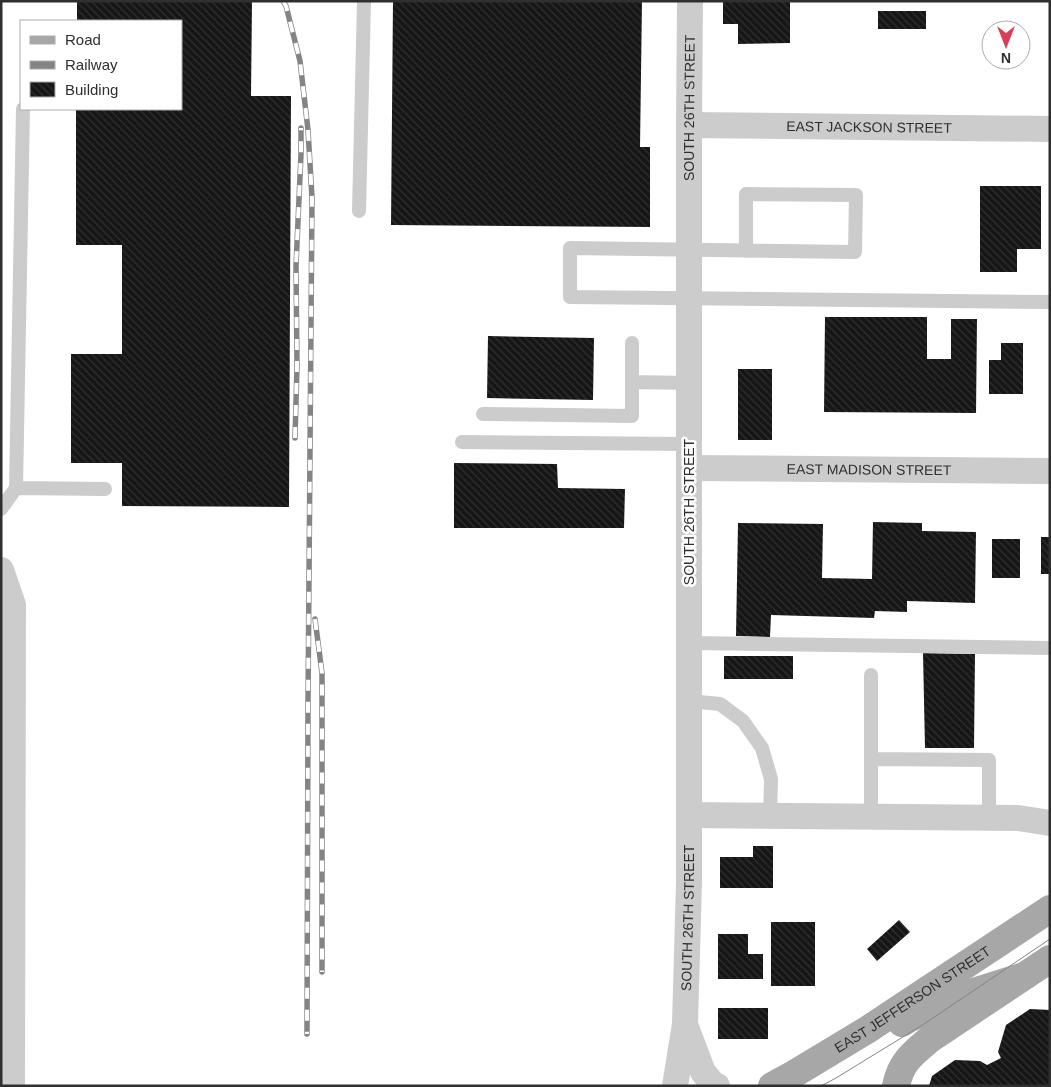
<svg xmlns="http://www.w3.org/2000/svg" width="1051" height="1087" viewBox="0 0 1051 1087" font-family="Helvetica,sans-serif">
	<style>
		.building { fill: url(#building-back-hatch) }
		.lines { fill: none; stroke-linecap: round; stroke-linejoin: round }
		.lane { stroke: #ccc; stroke-width: 14 }
		.street { stroke: #ccc; stroke-width: 26 }
		.primary { stroke: #a7a7a7; stroke-width: 28 }
		.tram { stroke: #848484; stroke-width: 1 }
		.rail-casing { stroke: #848484; stroke-width: 5.5 }
		.rail { stroke: #fff; stroke-width: 4; stroke-dasharray: 11; stroke-linecap: butt }
		.labels { text-anchor: middle; dominant-baseline: central; stroke-width: 5; stroke-linejoin: round; paint-order: stroke }
		.street-label { font-size: 14px; fill: #2f2f2f; stroke: #fff }
	</style>
	<defs>
		<pattern id="building-back-hatch" width="6" height="6" patternUnits="userSpaceOnUse" patternTransform="scale(1.25)"><rect width="6" height="6" fill="#161616"/><path d="M-1 5l2 2M0 0l6 6M5-1l2 2" fill="none" stroke="#303030"/></pattern>
	</defs>
	<rect width="100%" height="100%" fill="#fff"/>
	<path class="building" d="M77 1H252L251 96H291L289 507 122 506V463H71V354H122V245H76V109H181V21H77Z
		M393 1H642L640 147H650V227L391 225Z
		M723 1H790V43L738 44V24H723Z
		M878 11H926V29H878Z
		M980 186H1041V249H1017V272H980Z
		M825 317H927V359H951V319H977L976 413 824 412Z
		M488 336 594 338 593 400 487 398Z
		M1001 343H1023V394H989V360H1001Z
		M738 369H772V440H738Z
		M454 463 557 464 558 488 625 489 624 528H454Z
		M873 522 922 523V531L976 532 975 603 907 601V612L875 611 874 618 771 615 770 637 736 636 738 523 823 524 822 578 872 579Z
		M1041 537H1050V574H1041Z
		M992 539H1020V578H992Z
		M923 653 975 654 974 748H925Z
		M724 656H793V679H724Z
		M753 846H773V888H720V857H753Z
		M899 920 910 932 877 961 867 949Z
		M771 922H815V986H771Z
		M718 934H748V954H763V979H718Z
		M718 1008H768V1039H718Z
		M1030 1009 1050 1010V1086H929L932 1076 955 1060 980 1061 987 1065 1001 1058 998 1052 1006 1025Z"/>
	<g class="lines">
		<path class="lane" d="M359 211 364 1
			M746 251V194L856 195 855 252 570 248V297L1050 302
			M632 382 689 383
			M483 414 632 416V343
			M462 442 689 444
			M16 488 105 489
			M1 509 16 488 23 109
			M689 643 1050 648
			M871 675V817
			M689 701 720 704 743 721 762 748 771 779 770 816
			M871 759 989 760V818"/>
		<g class="street">
			<path id="s1" d="M689 125 1050 129"/>
			<path id="s2" d="M689 468 1050 471"/>
			<path d="M1 570 13 605 12 1086"/>
			<path d="M689 815 1018 818 1050 823"/>
			<path d="M686 1027 703 1072 713 1084 717 1086"/>
			<path id="s3" d="M675 1086 685 1024 689 882V125L690 1"/>
		</g>
		<g class="primary">
			<path d="M902 1023 910 1018 970 993 1024 976"/>
			<path id="s4" d="M772 1086 794 1074 867 1030 1050 909"/>
			<path d="M896 1086C901 1062 912 1054 930 1039L1050 959"/>
		</g>
		<path class="tram" d="M821 1086 836 1078 924 1024 1050 939"/>
		<defs>
			<path id="rail" d="M283 1 286 6 300 61 308 130 312 198 308 704 307 1034
				M295 438 297 366 296 266 301 154V128
				M315 619 322 673V972"/>
		</defs>
		<use href="#rail" class="rail-casing"/>
		<use href="#rail" class="rail"/>
	</g>
	<g class="labels">
		<g class="street-label">
			<text stroke="none"><textPath href="#s3" startOffset="979">SOUTH 26TH STREET</textPath></text>
			<text stroke="none"><textPath href="#s1" startOffset="180">EAST JACKSON STREET</textPath></text>
			<text stroke="none"><textPath href="#s2" startOffset="180">EAST MADISON STREET</textPath></text>
			<text transform="translate(689 512) rotate(-90)">SOUTH 26TH STREET</text>
			<text stroke="none"><textPath href="#s3" startOffset="169">SOUTH 26TH STREET</textPath></text>
			<text stroke="none"><textPath href="#s4" startOffset="165">EAST JEFFERSON STREET</textPath></text>
		</g>
	</g>
	<rect width="1051" height="1087" fill="none" stroke="#2f2f2f" stroke-width="5"/>
	<rect x="20" y="20" width="162" height="90" fill="#ffffff" stroke="#acacac"/>
	<rect x="30" y="36" width="25" height="8" fill="#a7a7a7" stroke="#acacac"/>
	<text x="65" y="45" font-size="15" fill="#2f2f2f">Road</text>
	<rect x="30" y="61" width="25" height="8" fill="#848484" stroke="#acacac"/>
	<text x="65" y="70" font-size="15" fill="#2f2f2f">Railway</text>
	<rect x="30" y="82" width="25" height="15" fill="url(#building-back-hatch)" stroke="#acacac"/>
	<text x="65" y="95" font-size="15" fill="#2f2f2f">Building</text>
	<g transform="translate(1006 45) rotate(180)"><circle r="24" fill="#ffffff" stroke="#acacac"/>
	<path d="M0-4L9 19L0 12L-9 19Z" fill="#da3e57"/>
	<text y="-8" font-size="14" font-weight="bold" text-anchor="middle" fill="#2f2f2f">N</text>
	</g>
</svg>
